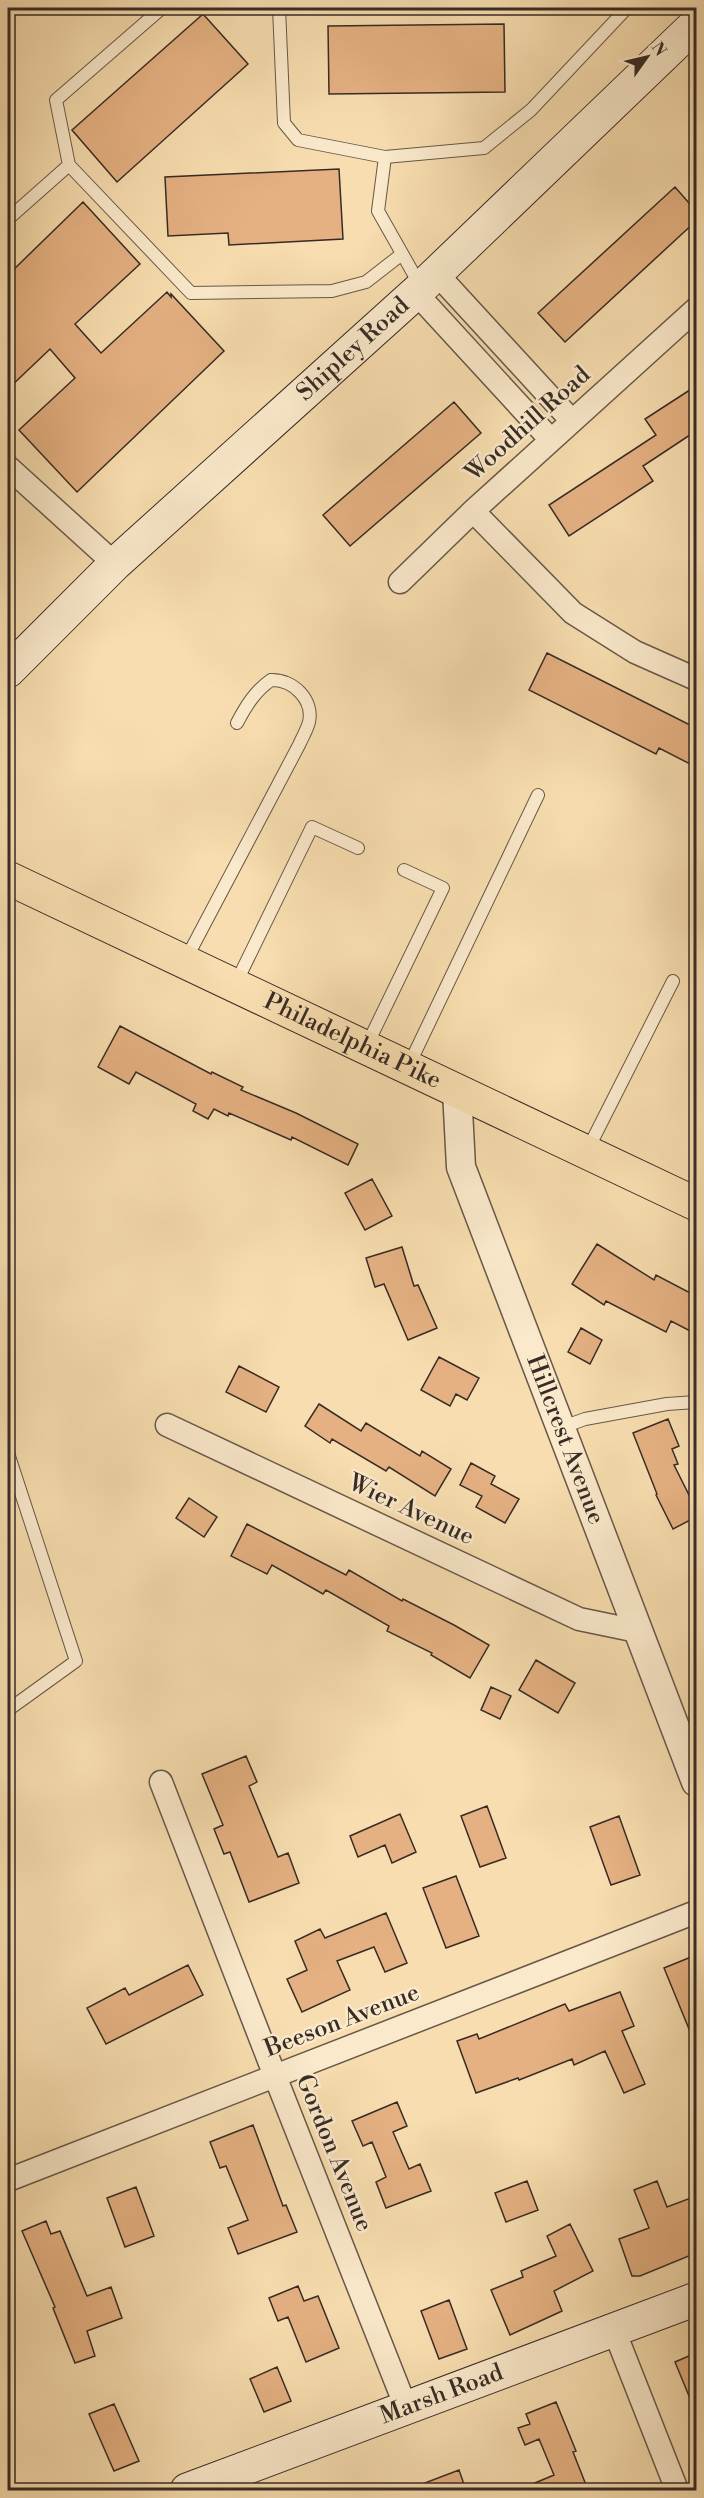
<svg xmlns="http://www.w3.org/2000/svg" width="704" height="2498" viewBox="0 0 704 2498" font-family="'Libre Bodoni',serif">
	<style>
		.building { fill: #e5b182; stroke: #372b26; stroke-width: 1.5 }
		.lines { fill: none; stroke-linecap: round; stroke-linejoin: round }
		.service-casing { stroke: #675848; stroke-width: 14 }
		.minor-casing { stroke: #675848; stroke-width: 25 }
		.tertiary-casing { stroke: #675848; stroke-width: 31 }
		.secondary-casing { stroke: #372b26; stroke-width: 35 }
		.primary-casing { stroke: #372b26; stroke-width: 35 }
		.service { stroke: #fae9cb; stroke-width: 12 }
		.minor { stroke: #fae9cb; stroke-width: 22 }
		.tertiary { stroke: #fae9cb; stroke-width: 28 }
		.secondary { stroke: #fae9cb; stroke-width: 33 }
		.primary { stroke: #f7ddaf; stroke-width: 33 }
		.labels { text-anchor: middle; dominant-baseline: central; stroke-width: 5; stroke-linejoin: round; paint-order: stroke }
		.street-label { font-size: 24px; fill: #372b26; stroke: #fae9cb }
	</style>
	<rect width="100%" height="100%" fill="#f7ddaf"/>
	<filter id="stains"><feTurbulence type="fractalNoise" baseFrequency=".00333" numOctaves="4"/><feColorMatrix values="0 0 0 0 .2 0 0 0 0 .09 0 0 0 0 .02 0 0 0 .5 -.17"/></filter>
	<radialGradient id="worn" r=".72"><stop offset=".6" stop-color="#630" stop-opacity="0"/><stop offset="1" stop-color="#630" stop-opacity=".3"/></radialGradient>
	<path class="building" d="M203 14 248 64 117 182 72 130Z
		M504 24 505 92 329 94 328 26Z
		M339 169 343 239 229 245 228 233 168 236 165 177Z
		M675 187 696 211V221L565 342 538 313Z
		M83 202 140 264 75 324 101 353 167 292 171 297V294L224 351 77 492 19 430 75 378 50 349 8 389V275Z
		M696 386V431L643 466 653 481 569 536 549 505 656 435 645 419Z
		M454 402 481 433 350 546 323 515Z
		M547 653 696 728V767L659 748 656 754 529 690Z
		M120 1026 211 1074 212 1072 243 1087 241 1090 296 1113 358 1144 348 1165 292 1137 291 1140 229 1113 228 1116 214 1109 208 1119 193 1111 196 1104 136 1072 129 1084 98 1067Z
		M372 1179 392 1216 365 1230 345 1193Z
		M597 1244 654 1280 656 1275 696 1296V1334L671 1321 666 1332 606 1301 604 1305 572 1284Z
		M402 1247 414 1286 418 1285 437 1328 408 1340 384 1284 375 1287 366 1258Z
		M581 1328 602 1340 590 1364 568 1352Z
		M439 1357 479 1378 467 1400 456 1394 450 1406 421 1390Z
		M239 1366 279 1387 266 1412 226 1392Z
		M319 1404 361 1431 366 1423 420 1456 422 1451 451 1469 435 1496 389 1467 386 1471 332 1439 330 1443 305 1426Z
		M668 1419 679 1446 672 1449 678 1464 674 1465 696 1509V1517L673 1529 656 1495 657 1494 633 1433Z
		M471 1463 495 1476 491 1484 519 1499 505 1523 476 1507 482 1496 460 1485Z
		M189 1498 217 1517 204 1537 176 1518Z
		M247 1524 346 1575 349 1570 402 1601 403 1599 454 1625 489 1645 470 1678 431 1655 432 1653 387 1631 389 1626 326 1590 323 1594 272 1565 267 1574 231 1556Z
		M536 1660 575 1683 558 1713 519 1690Z
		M491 1687 511 1696 500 1719 481 1710Z
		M246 1756 257 1782 249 1786 278 1857 288 1853 299 1883 249 1902 230 1852 224 1854 214 1829 223 1825 202 1774Z
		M487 1806 506 1858 480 1867 461 1816Z
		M400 1814 416 1852 392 1863 385 1845 358 1857 350 1836Z
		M619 1816 640 1875 611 1885 590 1827Z
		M456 1876 479 1936 446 1948 423 1888Z
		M386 1913 407 1963 385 1972 374 1947 337 1961 350 1990 302 2012 287 1979 307 1970 295 1941 320 1929 325 1938Z
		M691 1957 696 1970V2046L664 1968Z
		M188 1965 203 1995 106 2044 87 2008 125 1988 129 1995Z
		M620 1992 634 2026 622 2031 645 2084 624 2093 605 2051 574 2065 572 2059 519 2080 518 2078 476 2093 457 2041 477 2034 479 2039 565 2004 569 2011Z
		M397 2102 407 2126 393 2132 409 2169 420 2164 431 2191 386 2208 376 2182 386 2177 372 2142 363 2146 352 2121Z
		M253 2125 283 2206 286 2205 297 2232 238 2254 228 2228 248 2220 226 2166 220 2168 210 2142Z
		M527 2181 538 2210 506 2222 495 2193Z
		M657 2181 667 2207 696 2196V2253L640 2276H632L619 2239 649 2228 634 2190Z
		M136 2187 154 2236 125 2247 107 2198Z
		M46 2221 51 2234 60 2231 87 2296 111 2287 122 2318 87 2331 95 2356 75 2363 53 2308 55 2307 22 2231Z
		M570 2224 593 2271 554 2291 562 2311 510 2335 491 2290 523 2277 521 2271 556 2256 547 2236Z
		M298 2286 304 2301 318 2296 339 2348 306 2362 288 2317 278 2321 269 2298Z
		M449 2300 467 2349 439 2359 421 2311Z
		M696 2353V2413L675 2362Z
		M277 2367 291 2401 264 2412 250 2379Z
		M556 2402 576 2451 573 2452 588 2490H518L554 2475 539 2439 525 2445 518 2428 530 2424 526 2414Z
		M114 2404 139 2461 114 2471 89 2414Z
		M459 2470 466 2490H410L409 2489Z"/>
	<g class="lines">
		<defs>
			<path id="service" d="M279 8 284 123 298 140 385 157
				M69 165 191 293 332 291 366 282 402 254
				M8 219 69 165 56 100 162 8
				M421 287 378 211 385 157 484 148 531 110 627 8
				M185 961 299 745C302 738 307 730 309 722 314 700 293 679 271 680 255 691 246 706 237 723
				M235 985 312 827 358 848
				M366 1047 443 888 404 870
				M408 1067 538 795
				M587 1151 673 981
				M560 1428 585 1419 667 1404 696 1402
				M8 1453 76 1661 8 1710"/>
			<path id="minor" d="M437 274 572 421
				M416 293 551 440
				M8 467 115 564
				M473 511 573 613 635 652 696 679
				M400 582 473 511 696 309
				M167 1425 579 1619 637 1631
				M161 1782 275 2076 407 2410
				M8 2180 696 1912
				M614 2330 677 2490"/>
			<g id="tertiary">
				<path id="s1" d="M457 1091 461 1167 696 1782"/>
			</g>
			<g id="secondary">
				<path id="s2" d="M8 671 115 564 421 288 696 24"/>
				<path id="s3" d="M187 2490 696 2299"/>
			</g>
			<g id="primary">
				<path id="s4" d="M8 878 696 1204"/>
			</g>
		</defs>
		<use href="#service" class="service-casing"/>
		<use href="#minor" class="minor-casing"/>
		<use href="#tertiary" class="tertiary-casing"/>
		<use href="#secondary" class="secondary-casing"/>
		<use href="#primary" class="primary-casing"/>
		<use href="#service" class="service"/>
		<use href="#minor" class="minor"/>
		<use href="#tertiary" class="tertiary"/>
		<use href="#secondary" class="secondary"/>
		<use href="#primary" class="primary"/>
	</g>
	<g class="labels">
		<g class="street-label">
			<text stroke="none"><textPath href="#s2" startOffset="472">Shipley Road</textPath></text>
			<text transform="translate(528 424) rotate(-42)">Woodhill Road</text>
			<text stroke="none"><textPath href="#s4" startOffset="381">Philadelphia Pike</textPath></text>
			<text stroke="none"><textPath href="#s1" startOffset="368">Hillcrest Avenue</textPath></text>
			<text transform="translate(411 1510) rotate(25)">Wier Avenue</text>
			<text transform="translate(342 2021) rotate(-21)">Beeson Avenue</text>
			<text transform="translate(334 2153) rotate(68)">Gordon Avenue</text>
			<text stroke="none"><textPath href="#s3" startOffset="272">Marsh Road</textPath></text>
		</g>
	</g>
	<rect width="704" height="2498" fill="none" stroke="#f7ddaf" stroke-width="30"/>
	<rect x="9" y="9" width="686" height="2480" fill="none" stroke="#372b26" stroke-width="3"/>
	<rect x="15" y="15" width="674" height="2468" fill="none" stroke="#372b26" stroke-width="1.5"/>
	<g transform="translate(647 57) rotate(56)" stroke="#fae9cb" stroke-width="4.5" paint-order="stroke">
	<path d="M0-4.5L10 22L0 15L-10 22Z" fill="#372b26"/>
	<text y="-9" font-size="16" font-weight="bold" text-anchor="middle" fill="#372b26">N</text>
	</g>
	<rect width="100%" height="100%" filter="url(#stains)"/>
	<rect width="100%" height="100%" fill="url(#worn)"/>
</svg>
